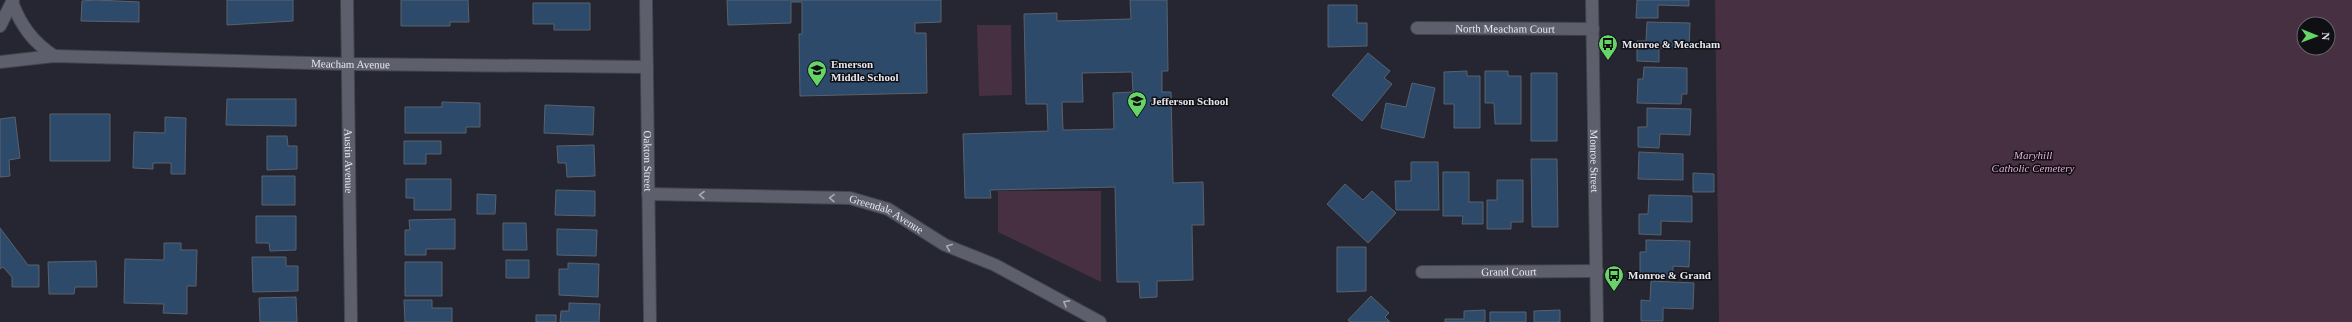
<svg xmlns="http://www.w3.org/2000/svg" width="2352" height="322" viewBox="0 0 2352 322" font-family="'Times New Roman',serif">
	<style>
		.green { fill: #473042; fill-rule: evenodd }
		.building { fill: #2e4a6a; stroke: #59626c; fill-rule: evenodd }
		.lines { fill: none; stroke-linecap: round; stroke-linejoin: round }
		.street-casing { stroke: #42434b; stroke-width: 14 }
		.secondary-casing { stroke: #42434b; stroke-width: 14 }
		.street { stroke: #5e5f6c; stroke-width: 12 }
		.secondary { stroke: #5e5f6c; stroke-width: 12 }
		.oneway { stroke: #a9aab4 }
		.labels { text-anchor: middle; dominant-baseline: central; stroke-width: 3; stroke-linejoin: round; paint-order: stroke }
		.street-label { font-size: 11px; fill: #e6e7ee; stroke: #0f0f14 }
		.poi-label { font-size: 11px; font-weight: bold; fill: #e6e7ee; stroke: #0f0f14; text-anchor: start }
		.park-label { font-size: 11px; font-style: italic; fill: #e6a8d7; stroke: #0f0f14 }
	</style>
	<rect width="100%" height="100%" fill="#252631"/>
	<path class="green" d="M1715 0H2352V322H1719ZM2304 24H2328V48H2304Z
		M977 25H1011L1012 95 979 96Z
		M998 191H1101V282L998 232Z"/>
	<path class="building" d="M96 0 139 2V22L81 21 82 1Z
		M227 0H293V21L227 25Z
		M401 0H468L469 22H450V26H401Z
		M727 0H941V22L915 23V33H926L927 93 800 96 799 34H802V2H791V23L728 25Z
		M1130 0H1167L1168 71H1162V92H1171L1173 183 1203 182 1204 225H1192L1193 280 1157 281V297L1140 298 1139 282H1117L1115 187 990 190 991 198H965L963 134 1048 131 1047 104H1026L1024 14 1057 13V21L1131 19ZM1132 72 1133 92 1113 93 1114 129 1063 130 1062 102H1083L1082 73Z
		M1637 0H1689V6L1658 5V18H1636Z
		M533 3H590V30H554V24H533Z
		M1328 5H1357V23H1367V46L1328 47Z
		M1647 22 1690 23 1689 49 1659 48V62L1637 61V41H1646Z
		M1368 53 1390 71 1384 78 1392 84 1362 121 1332 95Z
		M1644 67 1687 68V94H1682L1681 104 1637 103 1638 79H1643Z
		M1467 71V76H1480V128H1454V104H1444V72Z
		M1485 71H1508V76H1521V124H1495L1494 103H1485Z
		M1531 73H1557V141H1531Z
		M1412 83 1435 88 1424 138 1381 128 1386 103 1406 107Z
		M227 99H296V126L226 125Z
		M442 102 480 103V127H466V133H405V107H442Z
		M545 105 594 107 593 135 544 133Z
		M1647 108 1691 109 1690 135 1660 134 1659 148 1638 147V127H1647Z
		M50 114H110V161H50Z
		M15 117 20 158 9 160 10 176 0 177V119Z
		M165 117 186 118 185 174H171V163H153V169L133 168 134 132 165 133Z
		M267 136H287L288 146H297V169L267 170Z
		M404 141H441V154H426V164H404Z
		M594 145 595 176 567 177 566 163H558L557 146Z
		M1639 152 1683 154V180L1638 179Z
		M1531 159H1557L1558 227H1532Z
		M1411 162H1438L1439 210H1396L1395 181H1411Z
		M1443 172H1469V202H1483V224H1462L1463 216H1443Z
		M1693 173 1714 174V192H1693Z
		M262 176H295V205H262Z
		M406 179H451V210H414V198H406Z
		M1497 180H1523V222H1511V229H1487V200H1497Z
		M1345 184 1363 200 1372 191 1396 213 1368 243 1327 204Z
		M556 190 595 191V216L555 215Z
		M477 194 496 195 495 214H477Z
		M1649 195 1692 196V222L1661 221V235L1639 234V214H1648Z
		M256 216H296V250L270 251 269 243H256Z
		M455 219V249H426V255H405V230H410L409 220Z
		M503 223H526L527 250H503Z
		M0 228 28 265H39V287H12V277L3 267 0 269Z
		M557 229 597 230 596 256 557 255Z
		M1646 240 1690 241 1689 267 1673 266V277L1640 276V252H1646Z
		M164 243H181V250H197L196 286H187V314L163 313 164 304 124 303 125 259 164 260Z
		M1337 247H1366V291L1337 292Z
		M252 257H286V266H298V291L253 292Z
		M506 260H529V278H506Z
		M96 261 97 287H75L74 294H49L48 262Z
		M405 262H442V296H405Z
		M568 263 599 264 598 297 559 295V269H568Z
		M1651 281 1694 283 1693 309 1663 308V321H1641V300L1650 301Z
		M1371 296 1389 313 1385 317 1390 322H1350L1348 320Z
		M296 297 297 322H260L259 298Z
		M404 300H432V308H452V322H405Z
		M569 303 600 304 599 322H560L561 311H569Z
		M1485 310V322H1445V319H1464V311Z
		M1560 310V322H1534V311Z
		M1490 312H1526V322H1490Z
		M536 315H556V322H536Z"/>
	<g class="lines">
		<defs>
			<g id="street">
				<path id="s1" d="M347 0 351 322"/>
				<path id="s2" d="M1592 0 1597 322"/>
				<path d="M12 2C21 26 33 42 54 56"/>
				<path d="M0 26 13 0"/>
				<path id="s3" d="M1417 28 1593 29"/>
				<path id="s4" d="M0 62 54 56 348 64 647 67"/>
				<path id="s5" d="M648 194 850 198 888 209 945 245 995 265 1100 322"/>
				<path id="s6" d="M1422 272 1597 271"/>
			</g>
			<g id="secondary">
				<path id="s7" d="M646 0 650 322"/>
			</g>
		</defs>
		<use href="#street" class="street-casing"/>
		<use href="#secondary" class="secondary-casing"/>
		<use href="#street" class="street"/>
		<use href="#secondary" class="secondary"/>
	</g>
	<defs><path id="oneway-chevron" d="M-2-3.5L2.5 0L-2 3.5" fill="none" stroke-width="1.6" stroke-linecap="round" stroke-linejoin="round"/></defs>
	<g class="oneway">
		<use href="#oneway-chevron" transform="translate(702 195) rotate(-179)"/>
		<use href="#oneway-chevron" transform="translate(832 198) rotate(-179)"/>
		<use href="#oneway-chevron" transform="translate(949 247) rotate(-157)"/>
		<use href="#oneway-chevron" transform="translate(1066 303) rotate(-151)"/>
	</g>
	<defs>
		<symbol id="bus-pin" viewBox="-11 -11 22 30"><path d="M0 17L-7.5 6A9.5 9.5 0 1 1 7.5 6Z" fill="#66d466" stroke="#0f0f14"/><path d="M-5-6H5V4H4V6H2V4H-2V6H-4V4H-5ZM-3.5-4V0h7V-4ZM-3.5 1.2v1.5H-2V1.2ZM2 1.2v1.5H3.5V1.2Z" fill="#111"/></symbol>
		<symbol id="school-pin" viewBox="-11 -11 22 30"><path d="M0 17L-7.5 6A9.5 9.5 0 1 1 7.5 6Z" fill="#66d466" stroke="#0f0f14"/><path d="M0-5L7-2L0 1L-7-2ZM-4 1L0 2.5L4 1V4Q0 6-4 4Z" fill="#111"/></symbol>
	</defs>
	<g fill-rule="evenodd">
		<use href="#bus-pin" x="1597" y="33" width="22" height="30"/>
		<use href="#school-pin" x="806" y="59" width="22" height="30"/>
		<use href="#school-pin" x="1126" y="90" width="22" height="30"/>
		<use href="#bus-pin" x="1603" y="264" width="22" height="30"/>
	</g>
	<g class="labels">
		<g class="street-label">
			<text stroke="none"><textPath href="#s3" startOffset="88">North Meacham Court</textPath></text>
			<text stroke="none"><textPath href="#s4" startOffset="351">Meacham Avenue</textPath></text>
			<text stroke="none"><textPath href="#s1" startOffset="161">Austin Avenue</textPath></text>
			<text stroke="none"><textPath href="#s7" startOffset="161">Oakton Street</textPath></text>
			<text stroke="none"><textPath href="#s2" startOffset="161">Monroe Street</textPath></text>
			<text stroke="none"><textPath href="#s5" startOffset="242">Greendale Avenue</textPath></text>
			<text stroke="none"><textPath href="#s6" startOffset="87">Grand Court</textPath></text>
		</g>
		<g class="poi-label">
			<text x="1622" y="44">Monroe &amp; Meacham</text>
			<text x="831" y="64">Emerson<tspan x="831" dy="13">Middle School</tspan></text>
			<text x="1151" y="101">Jefferson School</text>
			<text x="1628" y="275">Monroe &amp; Grand</text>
		</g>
		<g class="park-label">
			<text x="2033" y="155">Maryhill<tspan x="2033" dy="13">Catholic Cemetery</tspan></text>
		</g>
	</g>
	<g transform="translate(2316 36) rotate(91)"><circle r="19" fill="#0f0f14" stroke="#65656b"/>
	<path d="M0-3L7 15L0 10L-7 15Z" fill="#66d466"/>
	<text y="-6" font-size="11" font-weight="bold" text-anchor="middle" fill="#e6e7ee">N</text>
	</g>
</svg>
